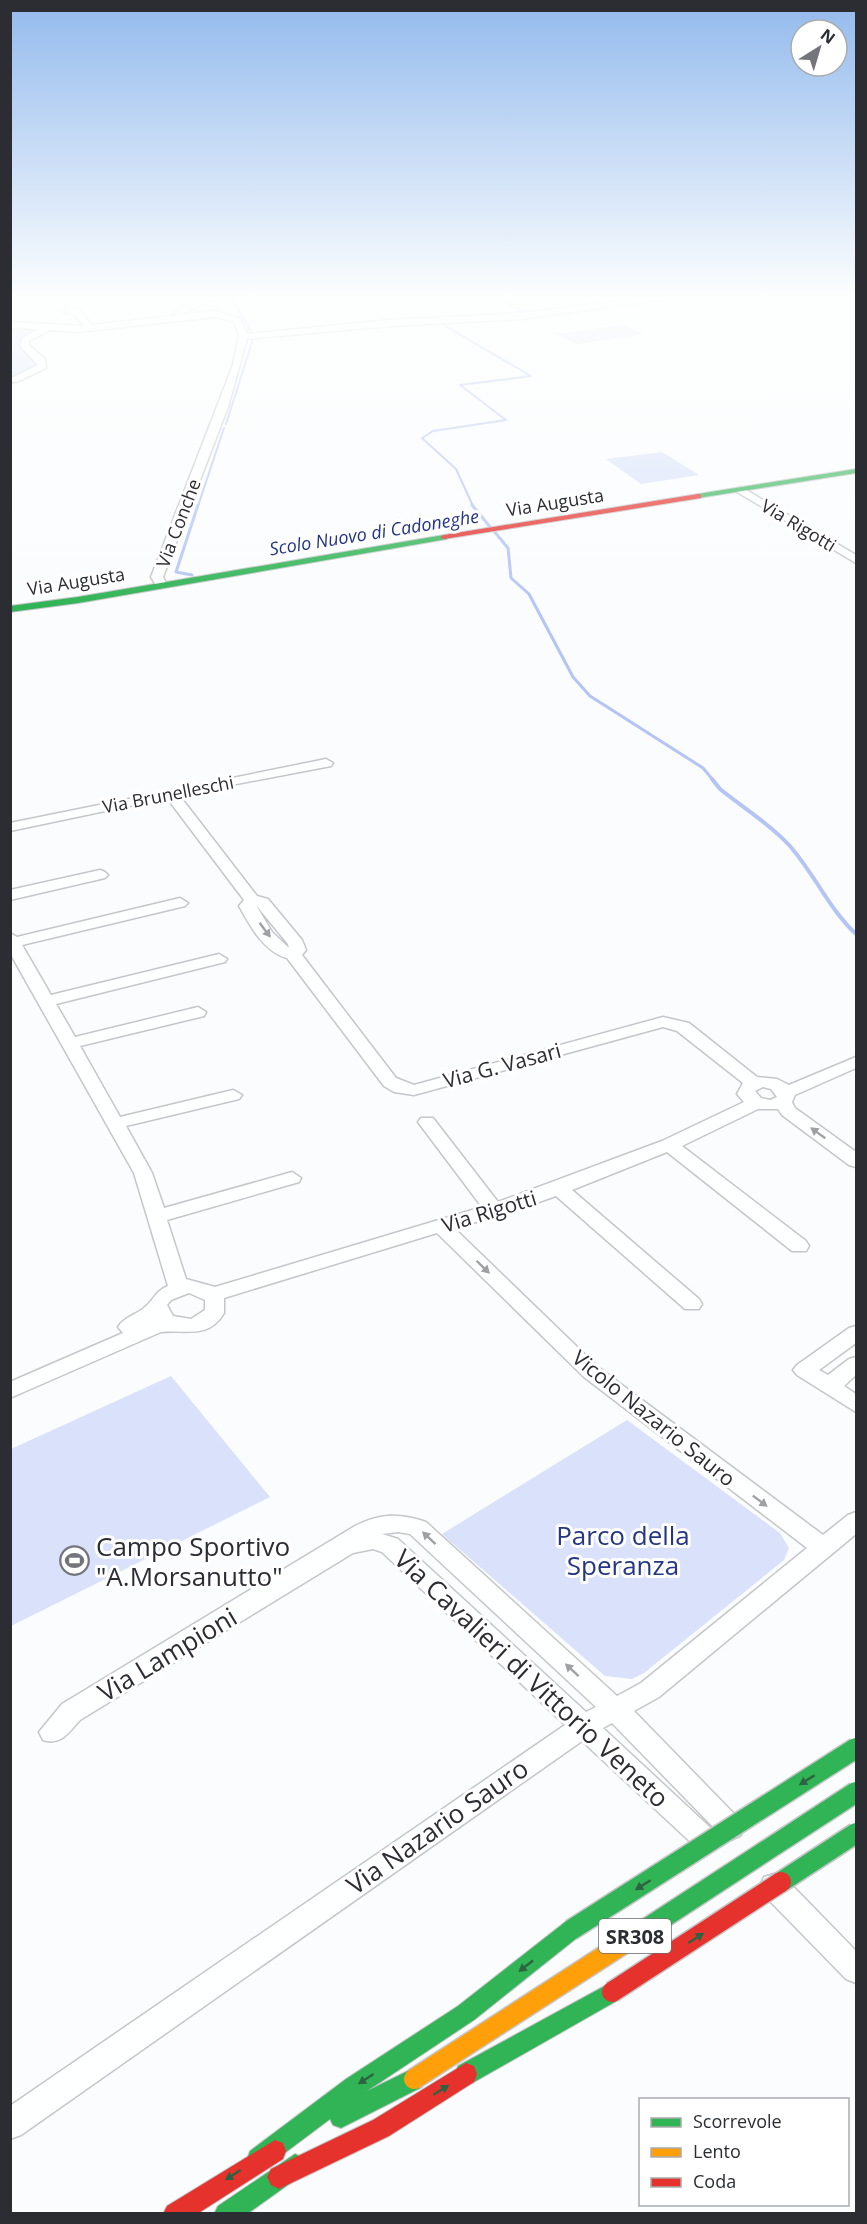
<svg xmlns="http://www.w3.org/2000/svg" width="867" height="2224" viewBox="0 0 867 2224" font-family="'Open Sans',sans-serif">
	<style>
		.green { fill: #d9e2fa }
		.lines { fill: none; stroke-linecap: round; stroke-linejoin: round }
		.stream-far2 { stroke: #b4c4f5; stroke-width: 2 }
		.stream-far1 { stroke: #b4c4f5; stroke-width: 3 }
		.stream { stroke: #b4c4f5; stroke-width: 4 }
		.street-casing { stroke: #c5c6c9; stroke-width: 3 }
		.fast-casing { stroke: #c5c6c9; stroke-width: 2 }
		.jam-casing { stroke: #c5c6c9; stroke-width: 2 }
		.street { fill: #feffff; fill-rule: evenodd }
		.fast { fill: #30b455; fill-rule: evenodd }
		.jam { fill: #e5322d; fill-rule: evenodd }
		.fast-bridge-casing { stroke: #c5c6c9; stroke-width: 23; stroke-linecap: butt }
		.slow-bridge-casing { stroke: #c5c6c9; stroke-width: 23; stroke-linecap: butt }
		.jam-bridge-casing { stroke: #c5c6c9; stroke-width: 23; stroke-linecap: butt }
		.fast-bridge { stroke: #30b455; stroke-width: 20 }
		.slow-bridge { stroke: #ff9f0a; stroke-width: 20 }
		.jam-bridge { stroke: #e5322d; stroke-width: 20 }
		.oneway { fill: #9fa0a3 }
		.oneway2 { fill: #2d6341 }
		.labels { text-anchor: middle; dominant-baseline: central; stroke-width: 6; stroke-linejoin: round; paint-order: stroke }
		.far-street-label { font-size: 18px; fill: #2b2d33; stroke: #fff }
		.far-water-label { font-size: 18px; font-style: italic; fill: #243583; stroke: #fff }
		.shield { fill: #fff; stroke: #6b6c70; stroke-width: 1.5 }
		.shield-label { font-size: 20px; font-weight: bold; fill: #2b2d33 }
		.street-label { font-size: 21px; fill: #2b2d33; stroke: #fff }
		.near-park-label { font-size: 26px; fill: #253684; stroke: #fff }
		.near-poi-label { font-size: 26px; fill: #2b2d33; stroke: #fff; text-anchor: start }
		.near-street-label { font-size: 26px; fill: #2b2d33; stroke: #fff }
	</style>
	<rect width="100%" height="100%" fill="#fbfcfd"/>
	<path class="green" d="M623 325 641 333V335L577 344 556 334Z
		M10 328 33 331 18 343 39 365 11 376Z
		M662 452 699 475 641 484 606 459Z
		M171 1376 270 1497 11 1626V1449Z
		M627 1420 780 1533 789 1548 784 1560 644 1673 632 1679 605 1676 442 1534Z"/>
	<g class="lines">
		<path class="stream-far2" d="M231 296 251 332
			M493 296 522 311 506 314
			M440 323 531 376 460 385 506 420 433 431 422 438 456 469 473 506
			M226 424 253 339
			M198 506 224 428"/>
		<path class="stream-far1" d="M472 505 491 528
			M493 530 508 548 511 578 529 594 573 677 590 696 703 768 713 780
			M192 575 176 572 198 505"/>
		<path class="stream" d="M712 779 720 789C742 807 770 824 789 845 814 873 829 909 856 934"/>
		<defs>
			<path id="street" d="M211 296H221L180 315 173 313Z
				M663 296H685L522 319 390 326 247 339 228 407 163 577 167 585 161 588 157 587 151 577 233 365 239 335 234 322 216 317 78 332 50 330 29 341V345L45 359 46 368 17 382H10L11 378 38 365 20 346 22 338 39 329 10 328V322L84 326 73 314 64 312 67 307 79 310 92 325 216 311 240 319 247 334 390 320 522 313Z
				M741 487 856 555V563L737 492 736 490Z
				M326 759 333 763 331 766 179 795 257 896 268 899 302 940 306 950 302 955 396 1078 414 1085 663 1017 689 1023 757 1077 777 1079 789 1085 856 1057V1068L795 1095 792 1102 795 1108 856 1152V1167L849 1165 782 1115 778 1109H758L682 1146 806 1241 809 1246 806 1251H792L667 1152 572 1190 699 1299 702 1304 699 1309H685L556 1196 502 1215 454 1228 598 1367 823 1535 848 1515 856 1512V1534L659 1697 634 1711 740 1820 744 1828 740 1836 731 1840 722 1836 612 1723 603 1728 716 1833 720 1841 716 1849 707 1853 698 1849 582 1741 21 2135 10 2139V2106L565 1725 382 1552 373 1549 353 1553 80 1720C69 1732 61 1746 43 1740L39 1732 62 1704 355 1526C380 1513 400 1513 426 1522L617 1696 641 1683 807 1548 584 1377 437 1233 224 1298V1313C208 1340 185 1329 161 1332L10 1398V1382L123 1333 118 1327C124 1317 136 1315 145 1307 154 1300 155 1291 168 1286L134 1173 10 953V933L17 937 180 898 188 903 185 906 22 945 51 995 219 954 227 959 225 962 56 1004 75 1037 198 1007 206 1012 204 1016 80 1046 120 1117 233 1090 242 1095 239 1099 126 1126 152 1173 164 1208 292 1172 301 1178 299 1182 167 1220 186 1279 215 1287 482 1207 421 1126 418 1122 421 1118H433L498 1202 662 1141 744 1102 737 1094 743 1083 677 1031 663 1027 414 1095 394 1092 384 1086 287 958C264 952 250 926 239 906L244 900 167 798 10 831V823ZM256 905 288 944 289 948 272 932ZM763 1087 771 1089 777 1097 770 1100 761 1098 755 1091ZM189 1293 205 1300V1310L191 1319 173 1316 167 1305 171 1300ZM398 1532 410 1534 596 1707 586 1712 398 1539 382 1534Z
				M100 870 105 872 108 875 105 878 10 900V890Z
				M856 1326V1343L819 1370 828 1375 849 1359 856 1357V1375L844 1386 856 1394V1412L797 1375 793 1370 797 1365 849 1328Z
				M774 1874 784 1877 856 1951V1983L846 1979 764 1895 760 1886 764 1877Z"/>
			<path id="fast" d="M856 469V473L698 498 694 496 698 494Z
				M444 535H447V539L78 603 10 612V606L78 597Z
				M571 1920 578 1923 581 1930 578 1937 474 2020 367 2091 414 2068 422 2071 425 2079 422 2087 341 2128 333 2125 330 2119 266 2167 258 2170 250 2167 247 2159 250 2151 346 2079 458 2006 564 1923Z
				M612 1982 620 1985 623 1992 620 1999 474 2082 466 2085 458 2082 455 2074 458 2066Z
				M295 2154 303 2158 307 2166 303 2174 247 2214H214L218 2206Z"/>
			<path id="jam" d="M698 494H701V498L444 539 440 537 444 535Z
				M466 2063 474 2066 477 2074 474 2082 389 2136 287 2185 279 2189 271 2185 267 2177 271 2169 373 2120Z
				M275 2140 283 2143 286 2151 283 2159 197 2214H163L167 2206Z"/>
		</defs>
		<use href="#street" class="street-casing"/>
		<use href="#fast" class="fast-casing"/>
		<use href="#jam" class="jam-casing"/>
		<use href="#street" class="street"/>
		<use href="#fast" class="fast"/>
		<use href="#jam" class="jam"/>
		<defs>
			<path id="fast-bridge" d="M781 1882 856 1833
				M646 1929 856 1792
				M571 1930 856 1748"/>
			<path id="slow-bridge" d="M414 2079 646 1929"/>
			<path id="jam-bridge" d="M612 1992 781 1882"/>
		</defs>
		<use href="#fast-bridge" class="fast-bridge-casing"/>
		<use href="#slow-bridge" class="slow-bridge-casing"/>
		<use href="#jam-bridge" class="jam-bridge-casing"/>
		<use href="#fast-bridge" class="fast-bridge"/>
		<use href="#slow-bridge" class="slow-bridge"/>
		<use href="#jam-bridge" class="jam-bridge"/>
	</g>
	<defs><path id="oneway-solid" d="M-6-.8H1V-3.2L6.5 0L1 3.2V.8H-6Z" transform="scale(1.5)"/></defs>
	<g class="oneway">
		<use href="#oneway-solid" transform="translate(265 930) rotate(53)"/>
		<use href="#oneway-solid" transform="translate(818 1133) rotate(-144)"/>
		<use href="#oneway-solid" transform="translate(483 1267) rotate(44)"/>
		<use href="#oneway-solid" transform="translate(760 1501) rotate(37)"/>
		<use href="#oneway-solid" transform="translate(429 1538) rotate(-137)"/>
		<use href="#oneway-solid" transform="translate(572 1670) rotate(-137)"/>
	</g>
	<g class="oneway2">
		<use href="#oneway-solid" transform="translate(807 1780) rotate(148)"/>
		<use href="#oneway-solid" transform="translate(643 1885) rotate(148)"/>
		<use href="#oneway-solid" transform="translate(696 1938) rotate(-33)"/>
		<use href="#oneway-solid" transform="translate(526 1966) rotate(142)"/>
		<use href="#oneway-solid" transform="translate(366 2079) rotate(147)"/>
		<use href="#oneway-solid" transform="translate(441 2090) rotate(-32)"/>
		<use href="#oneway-solid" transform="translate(233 2175) rotate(147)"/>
	</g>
	<linearGradient id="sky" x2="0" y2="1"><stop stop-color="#93baed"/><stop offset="0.49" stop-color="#fdfefe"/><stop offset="1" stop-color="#fdfefe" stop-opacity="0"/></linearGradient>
	<rect width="867" height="607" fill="url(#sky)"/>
	<defs>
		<symbol id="stadium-ring" viewBox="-11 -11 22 22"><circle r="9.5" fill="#fff" stroke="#74757a" stroke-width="1.5"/><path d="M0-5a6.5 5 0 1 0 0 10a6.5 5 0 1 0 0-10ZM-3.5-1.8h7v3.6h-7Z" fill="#74757a"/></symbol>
	</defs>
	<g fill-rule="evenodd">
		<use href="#stadium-ring" x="58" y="1544" width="33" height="33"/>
	</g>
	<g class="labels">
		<g class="far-street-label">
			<text transform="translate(555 502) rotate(-9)">Via Augusta</text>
			<text transform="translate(178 523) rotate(-69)">Via Conche</text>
			<text transform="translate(799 525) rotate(31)">Via Rigotti</text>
			<text transform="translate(76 581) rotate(-9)">Via Augusta</text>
			<text transform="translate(168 794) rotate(-11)">Via Brunelleschi</text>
		</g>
		<g class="far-water-label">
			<text transform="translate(374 532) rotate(-9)">Scolo Nuovo di Cadoneghe</text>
		</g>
		<rect class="shield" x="599" y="1919" width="72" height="34" rx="4.5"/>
		<g class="shield-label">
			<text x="635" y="1936">SR308</text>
		</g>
		<g class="street-label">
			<text transform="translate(502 1065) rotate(-15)">Via G. Vasari</text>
			<text transform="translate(489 1211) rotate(-17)">Via Rigotti</text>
			<text transform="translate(654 1418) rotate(39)">Vicolo Nazario Sauro</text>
		</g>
		<g class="near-park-label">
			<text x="623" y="1535">Parco della<tspan x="623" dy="30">Speranza</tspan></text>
		</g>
		<g class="near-poi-label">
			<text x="96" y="1546">Campo Sportivo<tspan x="96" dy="30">"A.Morsanutto"</tspan></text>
		</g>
		<g class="near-street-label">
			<text transform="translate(167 1654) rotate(-31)">Via Lampioni</text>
			<text transform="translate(532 1678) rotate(43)">Via Cavalieri di Vittorio Veneto</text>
			<text transform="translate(437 1826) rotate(-35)">Via Nazario Sauro</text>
		</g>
	</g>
	<rect width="867" height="2224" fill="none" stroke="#2b2d33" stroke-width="24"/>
	<rect x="639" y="2098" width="210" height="108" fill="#ffffff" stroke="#aaabad" stroke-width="1.5"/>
	<rect x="651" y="2118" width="30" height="9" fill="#30b455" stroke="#aaabad" stroke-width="1.5"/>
	<text x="693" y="2128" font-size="18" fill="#2b2d33">Scorrevole</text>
	<rect x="651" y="2148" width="30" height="9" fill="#ff9f0a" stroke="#aaabad" stroke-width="1.5"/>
	<text x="693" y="2158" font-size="18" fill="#2b2d33">Lento</text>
	<rect x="651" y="2178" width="30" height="9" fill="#e5322d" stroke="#aaabad" stroke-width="1.5"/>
	<text x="693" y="2188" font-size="18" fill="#2b2d33">Coda</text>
	<g transform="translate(819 48) rotate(37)"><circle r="28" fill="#ffffff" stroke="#aaabad" stroke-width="1.5"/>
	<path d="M0-4.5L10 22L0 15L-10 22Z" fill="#74757a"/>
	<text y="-9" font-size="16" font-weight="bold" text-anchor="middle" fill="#2b2d33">N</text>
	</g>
</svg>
